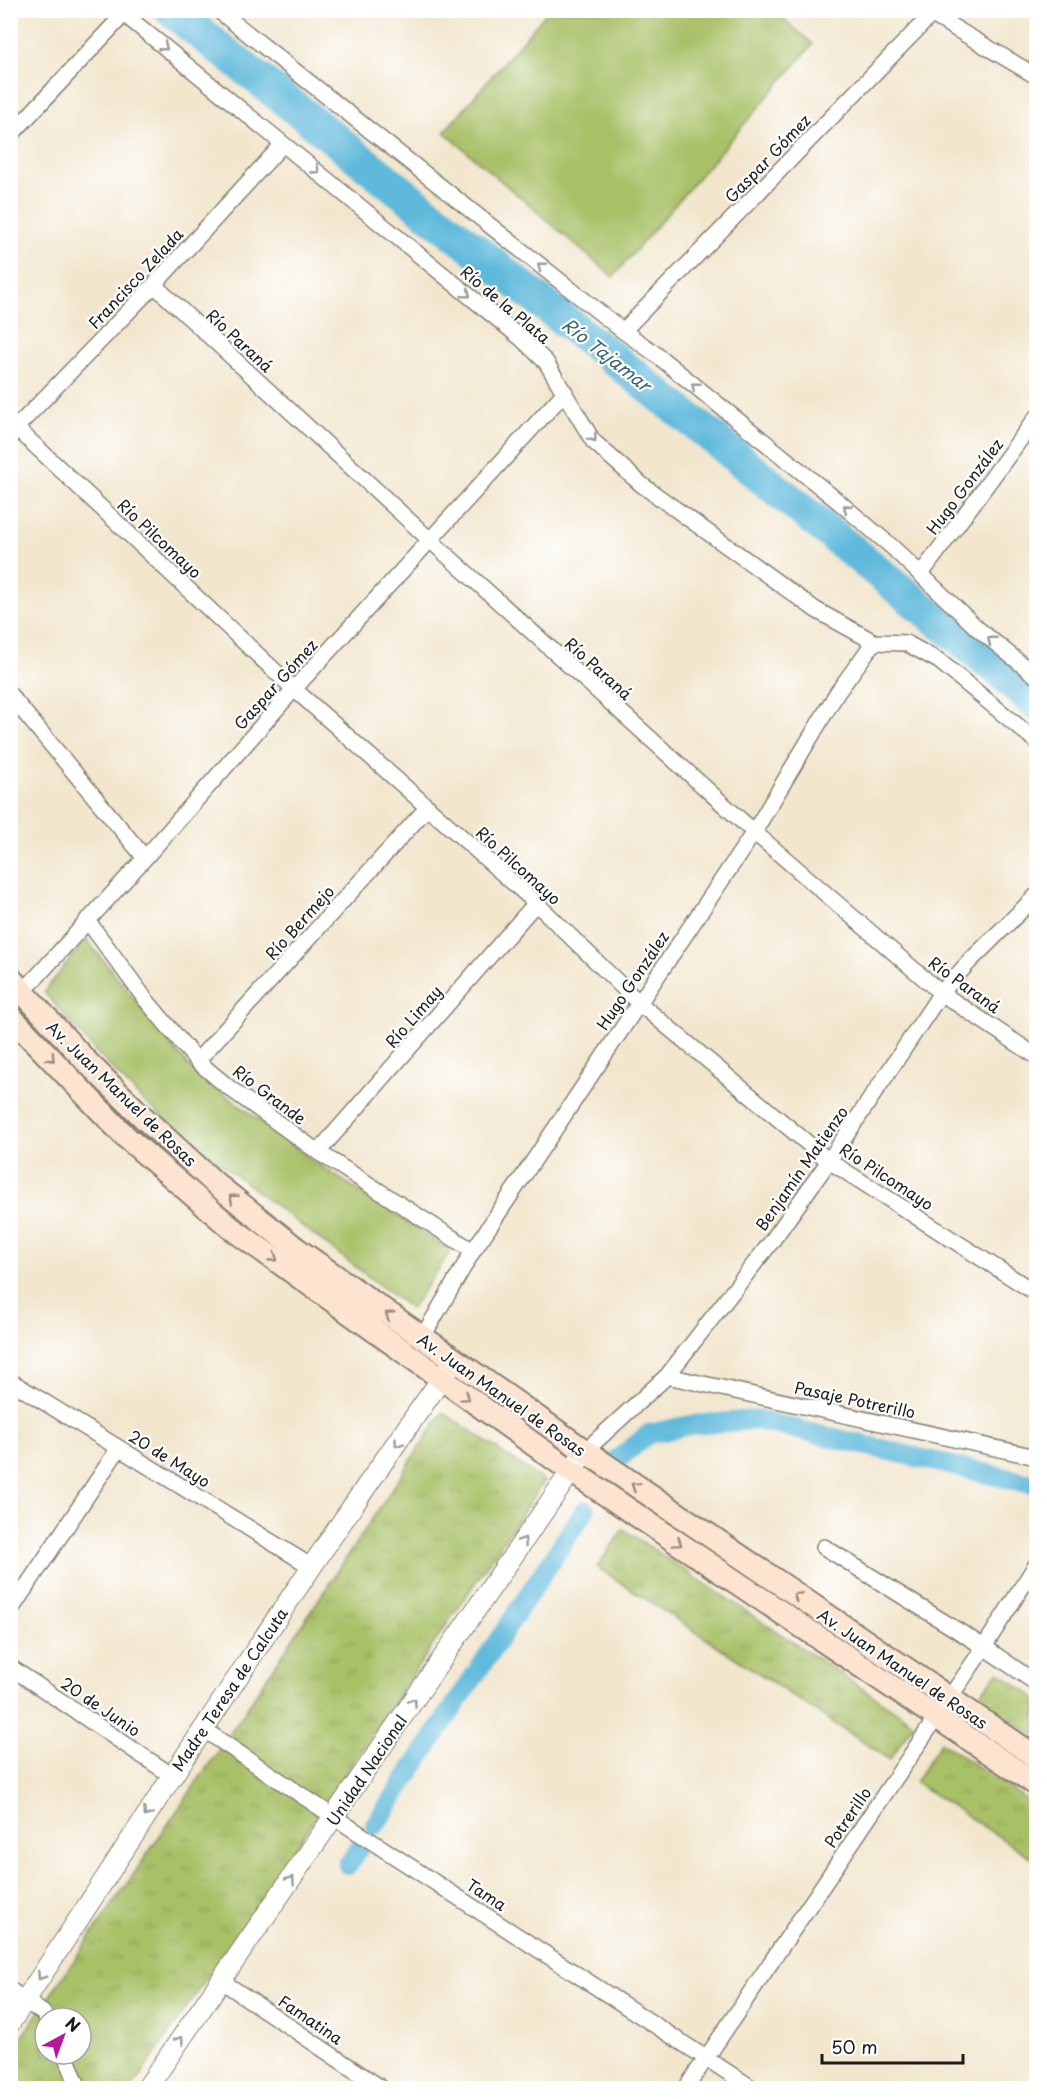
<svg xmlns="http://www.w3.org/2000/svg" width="1047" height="2099" viewBox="0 0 1047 2099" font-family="'Playpen Sans',sans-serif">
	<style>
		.grass { fill: url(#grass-tufts); stroke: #626e41; stroke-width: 1.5; fill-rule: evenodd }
		.green { fill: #a8c066; stroke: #626e41; stroke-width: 1.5 }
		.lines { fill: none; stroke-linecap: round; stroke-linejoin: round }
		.canal { stroke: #5eb9db; stroke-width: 20 }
		.river { stroke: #5eb9db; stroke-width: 34 }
		.minor-casing { stroke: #878174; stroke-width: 18 }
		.tertiary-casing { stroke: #878174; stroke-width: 22 }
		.secondary-casing { stroke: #878174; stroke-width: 26 }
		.minor { stroke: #fff; stroke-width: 15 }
		.tertiary { stroke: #fff; stroke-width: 20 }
		.secondary { stroke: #fde4d1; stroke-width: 22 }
		.oneway { stroke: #999 }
		.oneway2 { stroke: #988a80 }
		.labels { text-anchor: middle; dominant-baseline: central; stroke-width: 4.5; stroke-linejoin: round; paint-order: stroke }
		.street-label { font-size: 16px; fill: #1c1c1c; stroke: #fff }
		.water-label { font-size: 18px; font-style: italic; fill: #3a6372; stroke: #fff }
	</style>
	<defs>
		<pattern id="grass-tufts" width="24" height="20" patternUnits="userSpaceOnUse" patternTransform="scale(1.5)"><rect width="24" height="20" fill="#a8c066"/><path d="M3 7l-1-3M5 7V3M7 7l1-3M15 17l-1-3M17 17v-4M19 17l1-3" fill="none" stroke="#90a458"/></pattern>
	</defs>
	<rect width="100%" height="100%" fill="#fff"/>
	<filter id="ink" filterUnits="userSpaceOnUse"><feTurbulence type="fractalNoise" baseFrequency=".0167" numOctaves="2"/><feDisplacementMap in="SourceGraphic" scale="12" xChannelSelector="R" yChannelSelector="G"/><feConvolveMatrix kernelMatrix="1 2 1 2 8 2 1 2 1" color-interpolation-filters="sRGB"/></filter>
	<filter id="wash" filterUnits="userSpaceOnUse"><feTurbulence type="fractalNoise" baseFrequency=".008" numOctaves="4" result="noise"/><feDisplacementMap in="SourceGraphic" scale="24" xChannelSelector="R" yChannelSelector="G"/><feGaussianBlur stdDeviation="1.35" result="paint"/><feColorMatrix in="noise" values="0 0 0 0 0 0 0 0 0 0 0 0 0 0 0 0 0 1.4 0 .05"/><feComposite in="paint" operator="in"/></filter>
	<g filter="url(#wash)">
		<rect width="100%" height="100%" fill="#f2e6cd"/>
		<path class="grass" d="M443 1412 544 1481 132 2088H11V2052L217 1753ZM45 2018H81V2054H45Z
			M623 1529 914 1723 890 1760 597 1567Z
			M998 1672 1036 1698V1737L978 1697Z
			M941 1742 1036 1806V1861L915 1782Z"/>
		<path class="green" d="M548 11H774L813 44 613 277 444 132Z
			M86 939 191 1069 316 1163 451 1251 411 1309 230 1171 141 1099 95 1051 44 992Z"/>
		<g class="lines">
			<path class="canal" d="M618 1459 649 1434 690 1425 756 1420 1036 1485
				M375 1825 585 1510
				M348 1865 358 1850"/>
			<path class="river" d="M171 10 701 428 1006 676 1036 704"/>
		</g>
	</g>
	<g filter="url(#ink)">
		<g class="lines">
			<defs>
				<path id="minor" d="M119 10 522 339 546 362 593 441 642 485 816 610 874 642 906 643 939 661 1036 741
					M218 10 623 331 653 352 839 502 892 547 978 629 1036 676
					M924 10 1036 76
					M10 136 124 14
					M154 285 430 540 754 832 941 993 1036 1056
					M623 331 936 10
					M10 422 294 689 536 903 639 1003 829 1161 1036 1293
					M10 434 154 285 283 144
					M921 574 1036 418
					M10 695 145 858
					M87 920 146 1000 197 1061 228 1087 318 1152 473 1251
					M10 998 22 993 145 858 294 689 565 392
					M197 1061 428 807
					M318 1152 536 903
					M422 1338 473 1251 754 832 837 693 874 642
					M667 1376 1036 1457
					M10 1381 312 1567
					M585 1451 667 1376 772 1241 829 1161 941 993 969 962 1036 896
					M824 1547 984 1647 1036 1683
					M10 1611 119 1448
					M10 1667 171 1775
					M203 1729 334 1817 752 2088
					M220 1980 381 2088
					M10 1990 43 2013 46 2018
					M65 2054 79 2088
					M686 2088 984 1647 1036 1565"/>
				<path id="tertiary" d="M10 2023C156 1803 297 1581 450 1367
					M147 2088 585 1451"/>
				<path id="secondary" d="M10 978 87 1062 146 1120 217 1185 298 1250 585 1451 1036 1757
					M10 1016 126 1137 231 1228 571 1471 1036 1784"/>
			</defs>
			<use href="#minor" class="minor-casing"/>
			<use href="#tertiary" class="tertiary-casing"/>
			<use href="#secondary" class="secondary-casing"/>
			<use href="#minor" class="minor"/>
			<use href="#tertiary" class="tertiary"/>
			<use href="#secondary" class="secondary"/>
		</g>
		<defs><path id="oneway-chevron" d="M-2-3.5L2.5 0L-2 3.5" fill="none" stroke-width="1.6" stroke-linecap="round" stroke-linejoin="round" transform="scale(1.5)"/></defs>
		<g class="oneway">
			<use href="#oneway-chevron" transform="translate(164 47) rotate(39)"/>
			<use href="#oneway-chevron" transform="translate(316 170) rotate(39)"/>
			<use href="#oneway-chevron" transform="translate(541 266) rotate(-142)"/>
			<use href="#oneway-chevron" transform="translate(467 294) rotate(39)"/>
			<use href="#oneway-chevron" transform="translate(695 386) rotate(-141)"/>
			<use href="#oneway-chevron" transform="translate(593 438) rotate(53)"/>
			<use href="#oneway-chevron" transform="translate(847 508) rotate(-139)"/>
			<use href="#oneway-chevron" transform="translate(991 640) rotate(-141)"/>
			<use href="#oneway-chevron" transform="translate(398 1443) rotate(125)"/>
			<use href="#oneway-chevron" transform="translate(523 1541) rotate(-56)"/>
			<use href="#oneway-chevron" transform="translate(413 1702) rotate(-56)"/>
			<use href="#oneway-chevron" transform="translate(147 1813) rotate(123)"/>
			<use href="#oneway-chevron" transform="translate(291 1880) rotate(-55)"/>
			<use href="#oneway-chevron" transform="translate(41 1976) rotate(123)"/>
			<use href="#oneway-chevron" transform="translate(180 2040) rotate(-56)"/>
		</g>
		<g class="oneway2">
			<use href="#oneway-chevron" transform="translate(51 1058) rotate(46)"/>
			<use href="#oneway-chevron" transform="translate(233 1198) rotate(-141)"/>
			<use href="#oneway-chevron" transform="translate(274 1258) rotate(36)"/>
			<use href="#oneway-chevron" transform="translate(389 1315) rotate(-145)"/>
			<use href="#oneway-chevron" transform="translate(466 1397) rotate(35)"/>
			<use href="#oneway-chevron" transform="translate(635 1486) rotate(-146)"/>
			<use href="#oneway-chevron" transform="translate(678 1543) rotate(34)"/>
			<use href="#oneway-chevron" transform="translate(797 1596) rotate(-146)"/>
		</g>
	</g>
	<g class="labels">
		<g class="street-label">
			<text transform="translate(767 158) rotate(-46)">Gaspar Gómez</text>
			<text transform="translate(135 278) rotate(-47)">Francisco Zelada</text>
			<text transform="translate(506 304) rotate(40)">Río de la Plata</text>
			<text transform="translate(240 340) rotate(43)">Río Paraná</text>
			<text transform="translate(964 486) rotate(-53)">Hugo González</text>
			<text transform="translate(160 538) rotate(43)">Río Pilcomayo</text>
			<text transform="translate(599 668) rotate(42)">Río Paraná</text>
			<text transform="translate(275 684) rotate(-48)">Gaspar Gómez</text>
			<text transform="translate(519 865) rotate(42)">Río Pilcomayo</text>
			<text transform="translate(299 922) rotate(-48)">Río Bermejo</text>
			<text transform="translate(632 980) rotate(-56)">Hugo González</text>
			<text transform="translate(965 984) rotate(36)">Río Paraná</text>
			<text transform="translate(413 1016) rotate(-49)">Río Limay</text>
			<text transform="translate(122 1093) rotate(44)">Av. Juan Manuel de Rosas</text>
			<text transform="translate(270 1094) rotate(37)">Río Grande</text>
			<text transform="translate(801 1168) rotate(-55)">Benjamín Matienzo</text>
			<text transform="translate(887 1176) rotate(33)">Río Pilcomayo</text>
			<text transform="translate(502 1394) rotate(35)">Av. Juan Manuel de Rosas</text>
			<text transform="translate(855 1399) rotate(12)">Pasaje Potrerillo</text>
			<text transform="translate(170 1458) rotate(32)">20 de Mayo</text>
			<text transform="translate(903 1668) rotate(34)">Av. Juan Manuel de Rosas</text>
			<text transform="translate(229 1689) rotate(-56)">Madre Teresa de Calcuta</text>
			<text transform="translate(101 1706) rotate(34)">20 de Junio</text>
			<text transform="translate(366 1770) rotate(-56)">Unidad Nacional</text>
			<text transform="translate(847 1817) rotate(-56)">Potrerillo</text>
			<text transform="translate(487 1894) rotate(33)">Tama</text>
			<text transform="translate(311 2019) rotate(34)">Famatina</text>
		</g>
		<g class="water-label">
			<text transform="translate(607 354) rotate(38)">Río Tajamar</text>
		</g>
	</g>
	<rect width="1047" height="2099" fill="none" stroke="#fff" stroke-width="36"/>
	<g transform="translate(63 2036) rotate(41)"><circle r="28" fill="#ffffff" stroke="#a4a4a4" stroke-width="1.5"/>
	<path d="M0-4.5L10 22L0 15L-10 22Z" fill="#b5179e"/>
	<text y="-9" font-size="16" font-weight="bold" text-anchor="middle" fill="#1c1c1c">N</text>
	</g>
	<path d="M822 2054v9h141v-9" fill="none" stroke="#1c1c1c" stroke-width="3"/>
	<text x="831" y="2054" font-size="18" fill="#1c1c1c" stroke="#ffffff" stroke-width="4.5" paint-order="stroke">50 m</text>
</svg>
